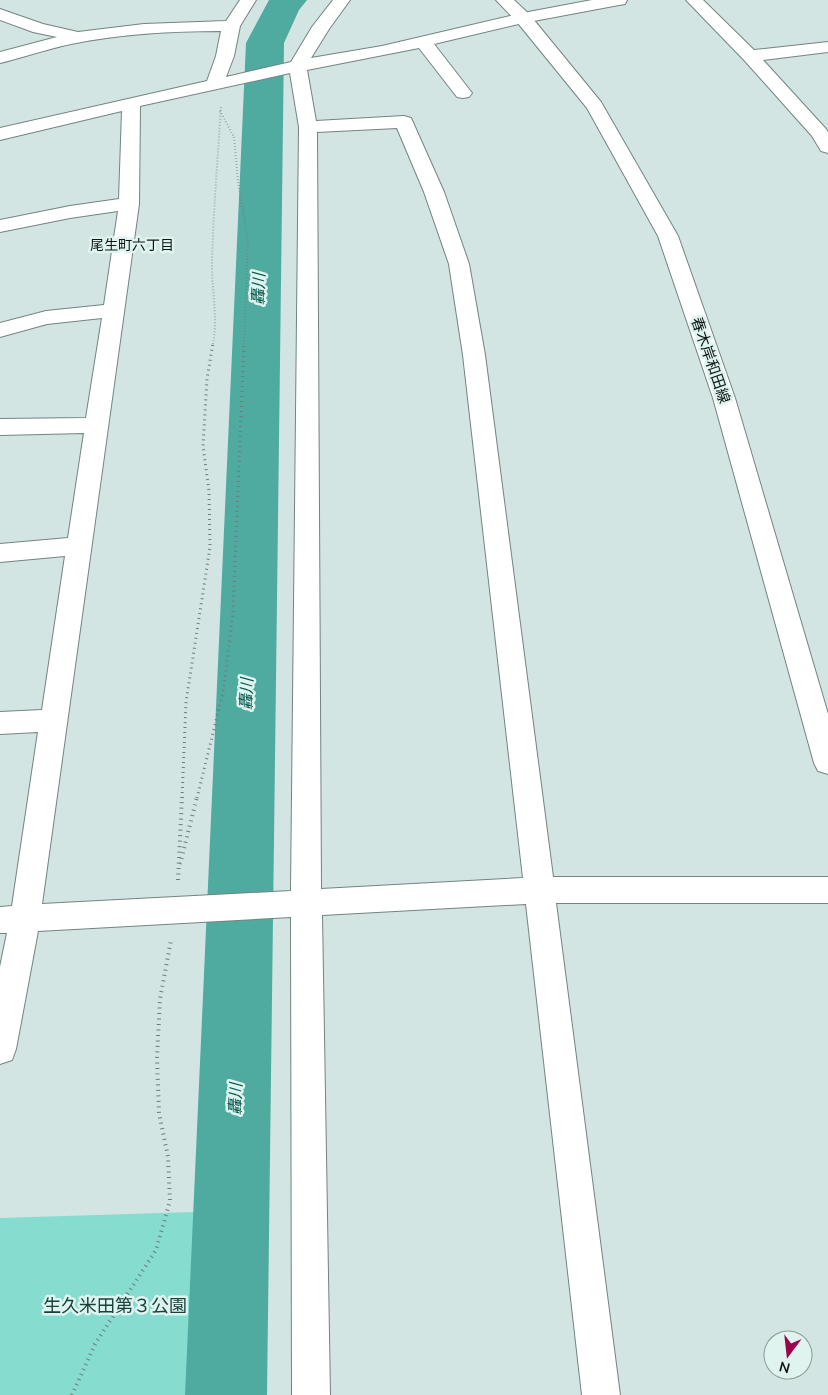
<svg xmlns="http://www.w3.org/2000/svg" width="828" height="1395" viewBox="0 0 828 1395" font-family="Mulish,'Noto Sans JP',sans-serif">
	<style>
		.green { fill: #86dccf }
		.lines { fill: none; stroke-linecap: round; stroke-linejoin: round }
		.river { fill: #4fab9f; fill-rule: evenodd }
		.minor-casing { stroke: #738481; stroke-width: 2 }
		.major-casing { stroke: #738481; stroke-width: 2 }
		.path-far2 { stroke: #6f7c7a; stroke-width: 2; stroke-dasharray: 0.5 2.5; stroke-linecap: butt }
		.path-far1 { stroke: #6f7c7a; stroke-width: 3; stroke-dasharray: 1 4; stroke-linecap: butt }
		.path { stroke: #6f7c7a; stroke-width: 4; stroke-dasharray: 1 4.5; stroke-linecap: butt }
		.minor { fill: #fff; fill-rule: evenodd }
		.major { fill: #fff; fill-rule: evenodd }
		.labels { text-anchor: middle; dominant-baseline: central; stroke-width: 5; stroke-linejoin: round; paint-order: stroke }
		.far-neighbourhood-label { font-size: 14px; fill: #0e1514; stroke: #dff3ef }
		.street-label { font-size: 15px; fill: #0e1514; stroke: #dff3ef }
		.water-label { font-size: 16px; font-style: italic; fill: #01564d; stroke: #dff3ef }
		.near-park-label { font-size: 18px; fill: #17423c; stroke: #dff3ef }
	</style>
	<rect width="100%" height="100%" fill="#d2e5e2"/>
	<path class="green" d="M227 1211 220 1395H0V1218Z"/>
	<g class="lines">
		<path class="river" d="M269 0H307L299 10 284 43 267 1395H185L246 43Z"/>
		<defs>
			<path id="minor" d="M240 0H256L240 26 234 56 226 77 291 62 312 27 333 0H350L329 29 311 58 382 46 523 13 592 0H627L625 4 619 5 523 23 434 44 472 93 469 97 463 98 457 97 419 48 307 70 316 121 404 116 411 118 444 192 469 264 485 355 553 877H828V903H556L620 1395H582L526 904 322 915 330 1395H292L291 917 38 931 16 1049 12 1060 0 1064V967L7 933H0V907L12 906 38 732 0 734V712L42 710 65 556 0 562V544L68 538 84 433 0 435V419L86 418 102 318 47 324 0 337V323L46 311 104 305 118 211 70 218 0 232V220L70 206 119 199 122 111 0 140V128L207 81 216 56 221 31C171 31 120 34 71 44 47 49 24 57 0 63V52L57 37 33 32 0 20V9L43 24 78 32 144 24 226 21ZM290 73 299 127 291 891 42 904 139 204 140 106ZM397 128 424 192 449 264 463 355 523 878 321 889 317 132Z
				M686 0H703L754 50 828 42V52L763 60 826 129 828 132V153L821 151 812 136 744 60Z"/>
			<path id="major" d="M496 0H514L529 14 601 102 678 236 735 398 828 714V774L818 771 814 763 713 398 658 236 587 108 517 22Z"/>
		</defs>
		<use href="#minor" class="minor-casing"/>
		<use href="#major" class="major-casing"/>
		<path class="path-far2" d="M220 111 234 137 238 181 248 241 244 344
			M213 344C218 318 212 292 212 265 213 212 218 158 221 105"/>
		<path class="path-far1" d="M182 798 186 702 210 547 209 491 203 446 207 379 213 343
			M197 798 224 688 233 611 244 343"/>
		<path class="path" d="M180 864 197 797
			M178 880 182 797
			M72 1395 95 1344 156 1250 170 1201 168 1157 159 1113 157 1058 160 999 171 940"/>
		<use href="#minor" class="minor"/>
		<use href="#major" class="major"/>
	</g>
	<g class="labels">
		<g class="far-neighbourhood-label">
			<text x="132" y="245">尾生町六丁目</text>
		</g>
		<g class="street-label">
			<text transform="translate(711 360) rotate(71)">春木岸和田線</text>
		</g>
		<g class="water-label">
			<text transform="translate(258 289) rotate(-88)">轟川</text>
			<text transform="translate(246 694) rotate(-88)">轟川</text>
			<text transform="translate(235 1099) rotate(-88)">轟川</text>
		</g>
		<g class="near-park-label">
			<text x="115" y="1305">生久米田第３公園</text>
		</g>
	</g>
	<g transform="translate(788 1355) rotate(195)"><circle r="24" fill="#dff3ef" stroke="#8b9a97"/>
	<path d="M0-4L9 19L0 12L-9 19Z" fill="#9d034b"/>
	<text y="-8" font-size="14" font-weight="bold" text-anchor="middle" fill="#0e1514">N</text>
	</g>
</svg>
